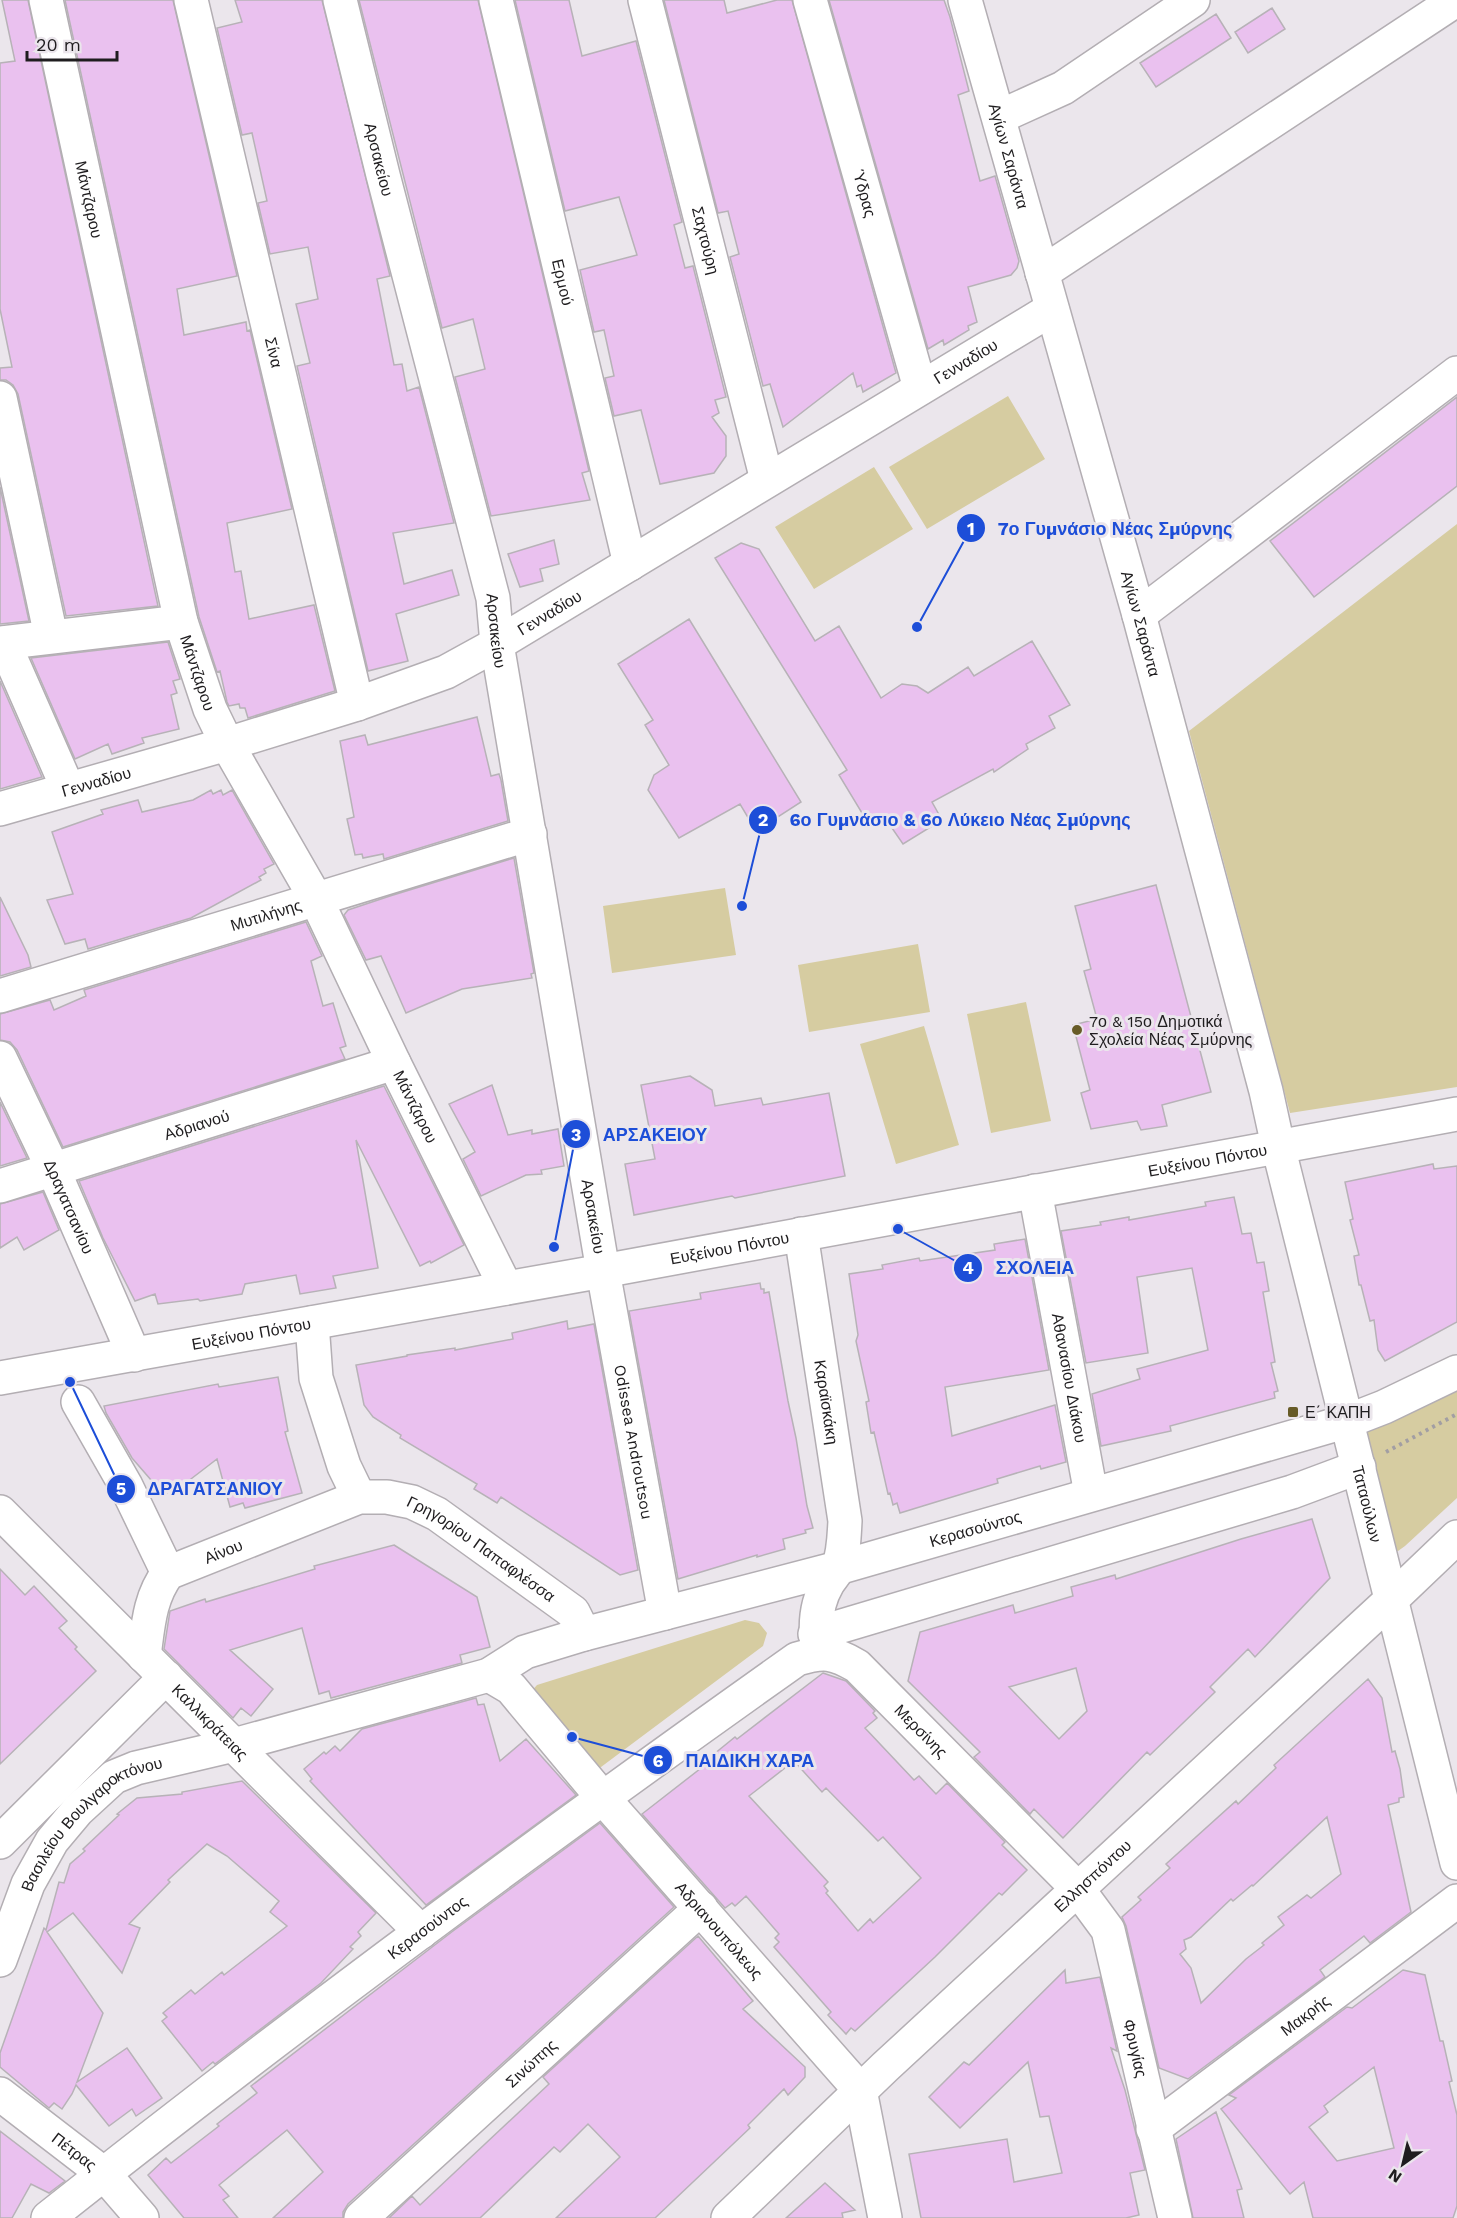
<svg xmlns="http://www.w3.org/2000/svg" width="1457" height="2218" viewBox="0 0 1457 2218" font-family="'Work Sans',sans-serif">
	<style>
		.green { fill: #d6cca1 }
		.building { fill: #eac1ef; stroke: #b7b2b7; stroke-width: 1.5; fill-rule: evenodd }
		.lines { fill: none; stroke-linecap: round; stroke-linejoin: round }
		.minor-casing { stroke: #b3aeb3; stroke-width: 36 }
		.path { stroke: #a29ea3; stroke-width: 4; stroke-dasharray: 3 4.5; stroke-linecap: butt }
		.minor { stroke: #fff; stroke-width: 33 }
		.poi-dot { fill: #675b27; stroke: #ebe6ec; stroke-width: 2 }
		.labels { text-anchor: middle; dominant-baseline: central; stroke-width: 6; stroke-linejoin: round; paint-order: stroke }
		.street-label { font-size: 16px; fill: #1f1d1f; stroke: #ebe6ec }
		.poi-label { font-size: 16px; fill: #1f1d1f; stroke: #ebe6ec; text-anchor: start }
		.leader { fill: none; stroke: #1d4ed8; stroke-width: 2 }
		.callout-dot { fill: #1d4ed8; stroke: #ebe6ec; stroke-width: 2 }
		.mark-label { font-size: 18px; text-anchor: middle; font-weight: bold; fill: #fff }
		.callout-label { font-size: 18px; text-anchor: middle; font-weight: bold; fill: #1d4ed8; stroke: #ebe6ec; stroke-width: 6; stroke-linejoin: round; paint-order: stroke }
	</style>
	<rect width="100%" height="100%" fill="#ebe6ec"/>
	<path class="green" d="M1008 396 1045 459 927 529 889 467Z
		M874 467 913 529 814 589 775 527Z
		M1457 524V1087L1290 1113 1189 731Z
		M725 888 736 955 612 973 603 906Z
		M918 944 930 1012 809 1032 798 965Z
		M1026 1002 1051 1121 991 1133 967 1014Z
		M924 1026 959 1145 896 1164 860 1044Z
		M1457 1386V1498L1405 1546 1398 1551 1392 1549 1365 1428Z
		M745 1620 759 1623 767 1633 763 1646 597 1770 530 1693 537 1685Z"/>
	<path class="building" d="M2 0H28L158 606 66 616 18 394 13 385 6 380H0V368L12 367 0 309V63L15 61Z
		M65 0H173L237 276 177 289 184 335 246 322 247 331 250 330 292 509 227 523 235 572 241 571 249 619 314 605 335 691 248 718 245 708H240L239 704 229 706 227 702 220 671 217 672 199 617Z
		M235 0H322L390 276 377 279 394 365 402 364 407 391 419 387 454 523 393 533 404 584 452 570 459 595 396 614 408 661 368 671 297 366 310 363 296 304 318 299 308 247 270 254 258 203 267 201 252 133 242 135 217 28 242 22Z
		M359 0H478L589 471 582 473 590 500 491 516 455 377 485 369 473 319 442 328Z
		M515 0H569L582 56 636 41 682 222 674 225 685 268 693 266 726 397 715 400 719 413 712 417 726 436V456L714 473 660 484 641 410 614 416 605 378 614 376 604 330 594 332 580 270 637 255 619 197 565 211Z
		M664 0H724L727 13 777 0H792L896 373 863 392 861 385 857 387 853 373 783 427 770 384 763 386 730 257 739 254 728 211 718 213Z
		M829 0H944L950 17 969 91 958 95 980 181 995 176 1019 261 1017 268 1011 275 968 287 977 322 968 326 969 330 944 345 943 340 928 349Z
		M1272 8 1285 29 1248 53 1235 32Z
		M1216 14 1231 38 1156 87 1140 63Z
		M1457 397V486L1314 597 1270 541Z
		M0 487 29 621 0 624Z
		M554 540 559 564 540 569 543 581 520 587 508 554Z
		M741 543 759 549 815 641 839 626 881 698 902 684 917 686 928 693 968 667 974 676 1032 641 1070 705 1049 716 1055 728 1026 744 1028 749 994 772 993 769 932 802 942 820 903 844 883 815 868 823 839 775 847 770 715 558Z
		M689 619 801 802 756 831 740 804 679 838 648 790 654 775 669 765 645 725 653 720 618 664Z
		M168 642 180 679 173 681 177 693 171 695 179 729 142 738 144 743 112 754 108 744 75 759 31 658Z
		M0 681 42 777 0 789Z
		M477 717 491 776 499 774 501 780 508 821 384 859 383 854 363 858 362 854 355 855 347 819 354 817 340 741 365 735 368 745Z
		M211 790 213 794 221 790 223 795 232 790 274 864 264 869 266 873 259 877 261 880 191 918 88 949 85 939 65 944 47 900 73 894 52 832 103 814 101 810 138 800 142 812 193 800Z
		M514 858 534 973 531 974 532 978 462 989 406 1013 381 956 366 960 344 915 348 910 390 896Z
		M1156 885 1211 1092 1162 1105 1167 1126 1141 1130 1137 1121 1091 1129 1081 1093 1090 1090 1073 1025 1097 1019 1084 971 1091 969 1075 906Z
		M0 897 28 955 31 967 0 976Z
		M306 922 322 956 311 961 323 1006 333 1003 346 1046 340 1048 345 1059 63 1147 17 1050 10 1042 0 1040V1014L50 1000 54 1010 86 996 84 990Z
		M690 1076 712 1090 715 1106 761 1098 763 1105 829 1093 845 1176 735 1198 732 1196 634 1215 625 1164 655 1159 641 1085Z
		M492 1085 508 1135 532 1130V1134L558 1129 564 1166 541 1170 542 1174 526 1175 481 1196 463 1159 475 1152 449 1104Z
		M384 1086 464 1245 431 1263 430 1261 420 1266 356 1140 378 1268 333 1276 336 1288 300 1294 296 1275 245 1284 242 1294 200 1301 198 1299 158 1304 155 1294 135 1301 103 1238 79 1181Z
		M0 1102 27 1158 0 1166Z
		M1433 1164 1434 1169 1457 1166V1322L1385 1361 1378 1350 1374 1320 1370 1321 1361 1285H1359L1354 1256 1359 1255 1350 1220 1353 1219 1345 1182Z
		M43 1192 59 1230 24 1250 17 1237 0 1248V1204Z
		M1234 1197 1242 1234 1251 1233 1257 1263 1264 1262 1269 1291 1263 1292 1275 1362 1271 1363 1278 1391 1274 1392 1275 1398 1170 1426 1171 1431 1101 1446 1092 1394 1140 1379 1137 1369 1208 1350 1192 1268 1137 1277 1148 1353 1086 1363 1061 1231 1101 1225 1100 1222 1129 1217V1220L1206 1206 1205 1202Z
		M1025 1239 1049 1370 945 1387 952 1436 1055 1405 1066 1462 1041 1469 1040 1466 997 1479 998 1483 900 1513 897 1503 893 1505 890 1493 888 1494 874 1432 871 1433 866 1402 869 1401 856 1341 858 1335 849 1274 883 1269 882 1265 919 1258 920 1261 995 1250 994 1244Z
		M760 1283 761 1289H764V1293L769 1292 788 1401 796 1438 807 1506 813 1528 805 1530 806 1533 783 1539 785 1549 757 1557V1555L678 1579 629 1311 701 1299 700 1293Z
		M567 1321 568 1329 594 1324 638 1570 620 1575 501 1497 497 1503 474 1489 477 1484 400 1438 401 1435 373 1417 364 1405 356 1365 407 1356V1355L455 1348V1350L513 1339 512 1333Z
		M278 1377 288 1431 285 1432 302 1493 245 1508 243 1503 230 1507 217 1459 174 1492 172 1489 164 1495 132 1458 106 1413 104 1406 218 1384 219 1387Z
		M1312 1519 1330 1578 1255 1657 1248 1649 1210 1687 1215 1692 1150 1755 1147 1752 1063 1838 1034 1809 1030 1814 974 1757 980 1752 908 1681 920 1632 1013 1605 1015 1613 1073 1596 1071 1587 1115 1575 1116 1579 1241 1539ZM1076 1668 1087 1711 1059 1739 1009 1687Z
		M394 1545 477 1597 490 1647 460 1655 462 1663 331 1698 329 1691 319 1694 302 1628 230 1650 273 1689 251 1716 241 1708 233 1718 164 1649 170 1611 205 1599 206 1602 315 1569 314 1566Z
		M0 1569 25 1595 34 1586 67 1621 59 1628 77 1647 75 1649 96 1671 0 1764Z
		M823 1673 846 1681 875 1711 873 1713 877 1718 865 1728 914 1780 919 1776 936 1794 947 1783 1005 1842 1002 1845 1027 1870 1002 1895 999 1893 935 1957 855 2031 851 2028 846 2034 828 2015 831 2012 774 1947 779 1942 775 1938 779 1934 746 1896 735 1906 732 1903 725 1908 642 1814 705 1765 703 1763 735 1737 737 1739ZM794 1761 822 1792 826 1788 878 1841 883 1837 921 1878 873 1923 870 1919 858 1931 826 1893 828 1891 824 1886 828 1882 749 1796Z
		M1368 1679 1382 1698 1392 1752 1395 1751 1400 1769 1404 1797 1399 1798V1802L1388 1805 1411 1912 1370 1943 1364 1936 1320 1970 1325 1977 1188 2079 1159 2068 1126 1926 1122 1917 1141 1900 1138 1897 1170 1868 1166 1864 1236 1801 1238 1804 1276 1768 1274 1765ZM1327 1817 1341 1874 1311 1898 1307 1895 1278 1917 1284 1925 1262 1943 1264 1945 1246 1959 1201 2003 1191 1968 1180 1954 1186 1949 1184 1940 1191 1937 1231 1899 1233 1901 1252 1885 1253 1886Z
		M476 1698 478 1705 484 1704 500 1761 526 1739 576 1795 426 1905 310 1781 312 1779 304 1769 324 1752 326 1754 335 1746 340 1751 362 1729Z
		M242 1781 376 1913 358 1932 361 1936 350 1947 353 1949 321 1983 215 2064 213 2062 202 2071 162 2021 167 2017 163 2013 191 1990 195 1994 222 1972 224 1975 287 1926 270 1912 279 1901 227 1856 207 1844 168 1880 170 1882 129 1924 140 1928 122 1973 73 1913 47 1932 103 2013 77 2082 127 2048 162 2098 136 2116 132 2109 109 2126 76 2085 72 2094 62 2109 54 2103 49 2108 0 2067V2053L44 1928 46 1930 59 1882 64 1883 70 1864 85 1851 83 1849 119 1815 117 1814 137 1798 182 1794V1792Z
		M600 1823 674 1907 348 2204 343 2212V2218H273L323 2172 287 2130 219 2185 229 2196 223 2200 238 2218H184L148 2175 166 2158 171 2163 219 2126 217 2124 257 2093 251 2086 453 1931Z
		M698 1936 753 2001 743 2009 805 2067V2077L788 2095 784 2089 748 2125 750 2128 655 2218H556L620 2157 588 2124 560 2152 554 2147 480 2218H389L412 2196 420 2205 549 2084 543 2077Z
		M1065 1970 1066 1983 1100 1977 1117 2051 1111 2048 1125 2090 1145 2170 1130 2173 1139 2215 1126 2218H921L909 2154 1007 2139 1014 2182 1062 2173 1049 2116 1040 2117 1028 2062 960 2128 929 2097 964 2062 969 2065Z
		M1403 1970 1425 1975 1440 2041H1443L1452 2081 1449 2082 1457 2115V2206L1453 2218H1313L1304 2182 1290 2194 1221 2109 1236 2098 1229 2095 1347 2007 1352 2008ZM1374 2067 1394 2148 1337 2161 1309 2127 1328 2112 1324 2106Z
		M1216 2112 1242 2189 1237 2190 1244 2218H1193L1176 2139Z
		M0 2131 65 2181 49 2193 31 2184 12 2218H0Z
		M825 2183 855 2210 842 2213 843 2218H786Z"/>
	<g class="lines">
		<defs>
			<g id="minor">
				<path id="s1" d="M46 0 181 622 210 709 227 744 316 899 394 1063 506 1288"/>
				<path id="s2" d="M191 0 357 704"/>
				<path id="s3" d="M340 0 383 175 493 598 497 644 603 1271 665 1613"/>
				<path id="s4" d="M496 0 630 564"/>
				<path id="s5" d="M645 0 767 480"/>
				<path id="s6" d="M810 0 920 388"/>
				<path id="s7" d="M965 0 1139 615 1266 1091 1278 1146 1457 1863"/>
				<path d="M999 117 1063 88 1193 0"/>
				<path d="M1042 273 1456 0"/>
				<path d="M0 398 51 636"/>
				<path d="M1139 615 1457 373"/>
				<path d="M0 643 181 622"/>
				<path d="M4 643 68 789"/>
				<path id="s8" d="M0 809 227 744 357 704 446 672 497 644 1052 309"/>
				<path id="s9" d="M0 996 530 834"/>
				<path id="s10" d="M0 1058 53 1169 134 1355"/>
				<path id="s11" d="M0 1186 394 1063"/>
				<path id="s12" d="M1035 1191 1091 1494"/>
				<path id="s13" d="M801 1234 845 1521C844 1537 844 1553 838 1568 836 1573 831 1578 828 1583 815 1605 814 1628 819 1652"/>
				<path d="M312 1323 316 1378 344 1466 359 1497"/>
				<path id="s14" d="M0 1378 603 1271 1457 1114"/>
				<path d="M78 1402 126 1486 168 1573"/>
				<path id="s15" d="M0 1512 421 1932"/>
				<path d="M815 1634 1292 1492 1359 1467"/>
				<path id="s16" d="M144 1656C148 1627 149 1598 168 1573L359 1497H387L412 1502 437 1514 573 1612 584 1634"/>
				<path id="s17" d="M489 1675 511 1688 602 1797 860 2090 885 2218"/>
				<path d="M0 1842 166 1677"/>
				<path id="s18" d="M0 1960 28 1884 52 1841 78 1810 114 1777 136 1768 234 1745 489 1675 525 1652 584 1634 838 1568 1348 1421 1384 1407 1457 1372"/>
				<path id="s19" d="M0 2094 104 2174 142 2218"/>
				<path id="s20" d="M1153 2129 1457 1901"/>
				<path id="s21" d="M48 2218C292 2024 543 1839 797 1659 824 1651 833 1652 857 1666L1077 1888 1108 1930 1175 2218"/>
				<path id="s22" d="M361 2218 701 1908"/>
				<path id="s23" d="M728 2218 885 2067 1392 1599 1457 1537"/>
			</g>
		</defs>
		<use href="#minor" class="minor-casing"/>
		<path class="path" d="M1386 1452 1457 1414"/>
		<use href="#minor" class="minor"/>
	</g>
	<g class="poi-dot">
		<circle cx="1077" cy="1030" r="6"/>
		<rect x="1287" y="1406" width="12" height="12" rx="3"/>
	</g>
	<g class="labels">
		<g class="street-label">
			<text stroke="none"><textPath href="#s7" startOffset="162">Αγίων Σαράντα</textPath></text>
			<text stroke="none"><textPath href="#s3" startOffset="164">Αρσακείου</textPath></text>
			<text stroke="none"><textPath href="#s6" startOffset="201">Ύδρας</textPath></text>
			<text stroke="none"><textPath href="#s1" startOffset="204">Μάντζαρου</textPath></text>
			<text stroke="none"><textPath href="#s5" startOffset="248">Σαχτούρη</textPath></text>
			<text stroke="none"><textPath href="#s4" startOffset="290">Ερμού</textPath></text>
			<text stroke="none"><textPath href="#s2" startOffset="362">Σίνα</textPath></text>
			<text stroke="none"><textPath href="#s8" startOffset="1072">Γενναδίου</textPath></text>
			<text stroke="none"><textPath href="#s8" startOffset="586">Γενναδίου</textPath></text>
			<text stroke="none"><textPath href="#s7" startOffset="648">Αγίων Σαράντα</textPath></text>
			<text stroke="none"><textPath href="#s3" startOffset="650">Αρσακείου</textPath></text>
			<text stroke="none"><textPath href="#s1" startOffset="690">Μάντζαρου</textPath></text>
			<text stroke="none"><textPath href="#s8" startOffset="100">Γενναδίου</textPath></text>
			<text stroke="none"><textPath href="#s9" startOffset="278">Μυτιλήνης</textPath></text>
			<text stroke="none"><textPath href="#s1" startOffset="1176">Μάντζαρου</textPath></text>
			<text stroke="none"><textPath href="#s11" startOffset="206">Αδριανού</textPath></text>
			<text stroke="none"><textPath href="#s14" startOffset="1227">Ευξείνου Πόντου</textPath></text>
			<text stroke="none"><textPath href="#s10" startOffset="164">Δραγατσανίου</textPath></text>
			<text stroke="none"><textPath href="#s3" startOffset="1244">Αρσακείου</textPath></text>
			<text stroke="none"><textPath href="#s14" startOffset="741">Ευξείνου Πόντου</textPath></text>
			<text stroke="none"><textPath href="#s14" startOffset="255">Ευξείνου Πόντου</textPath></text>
			<text stroke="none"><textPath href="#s12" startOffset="190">Αθανασίου Διάκου</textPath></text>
			<text stroke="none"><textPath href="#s13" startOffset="170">Καραϊσκάκη</textPath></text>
			<text stroke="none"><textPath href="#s3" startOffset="1473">Odissea Androutsou</textPath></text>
			<text stroke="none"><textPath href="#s7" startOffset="1557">Ταταούλων</textPath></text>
			<text stroke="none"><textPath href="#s18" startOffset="1118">Κερασούντος</textPath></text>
			<text stroke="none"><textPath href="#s16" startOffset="147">Αίνου</textPath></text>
			<text stroke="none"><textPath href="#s16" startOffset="430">Γρηγορίου Παπαφλέσσα</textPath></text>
			<text stroke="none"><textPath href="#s15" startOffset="297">Καλλικράτειας</textPath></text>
			<text stroke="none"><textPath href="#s21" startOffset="1089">Μερσίνης</textPath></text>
			<text stroke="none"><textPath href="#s18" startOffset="172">Βασιλείου Βουλγαροκτόνου</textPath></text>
			<text stroke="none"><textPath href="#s23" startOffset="500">Ελλησπόντου</textPath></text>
			<text stroke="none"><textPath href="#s21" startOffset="478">Κερασούντος</textPath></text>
			<text stroke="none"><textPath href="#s17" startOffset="345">Αδριανουπόλεως</textPath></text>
			<text stroke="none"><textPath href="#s20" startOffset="190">Μακρής</textPath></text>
			<text stroke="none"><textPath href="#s21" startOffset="1484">Φρυγίας</textPath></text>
			<text stroke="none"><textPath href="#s22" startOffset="230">Σινώπης</textPath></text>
			<text stroke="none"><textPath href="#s19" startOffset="94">Πέτρας</textPath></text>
		</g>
		<g class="poi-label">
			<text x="1089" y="1021">7ο &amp; 15ο Δημοτικά<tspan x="1089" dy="18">Σχολεία Νέας Σμύρνης</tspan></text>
			<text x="1305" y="1412">Ε΄ ΚΑΠΗ</text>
		</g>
	</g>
	<path class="leader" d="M917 627L971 528M742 906L763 820M554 1247L576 1134M898 1229L968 1268M70 1382L121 1489M572 1737L658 1760"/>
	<g class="callout-dot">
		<circle cx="917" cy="627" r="6"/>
		<circle cx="742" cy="906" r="6"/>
		<circle cx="554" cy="1247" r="6"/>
		<circle cx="898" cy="1229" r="6"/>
		<circle cx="70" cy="1382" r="6"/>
		<circle cx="572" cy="1737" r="6"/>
		<circle cx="971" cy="528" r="15"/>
		<circle cx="763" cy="820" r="15"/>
		<circle cx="576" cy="1134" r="15"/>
		<circle cx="968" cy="1268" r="15"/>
		<circle cx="121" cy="1489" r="15"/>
		<circle cx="658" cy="1760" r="15"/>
	</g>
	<g class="mark-label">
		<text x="971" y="535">1</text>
		<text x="763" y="826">2</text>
		<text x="576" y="1141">3</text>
		<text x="968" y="1274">4</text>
		<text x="121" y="1495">5</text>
		<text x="658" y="1767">6</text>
	</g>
	<g class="callout-label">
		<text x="1115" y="535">7ο Γυμνάσιο Νέας Σμύρνης</text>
		<text x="960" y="826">6ο Γυμνάσιο &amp; 6ο Λύκειο Νέας Σμύρνης</text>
		<text x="655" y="1141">ΑΡΣΑΚΕΙΟΥ</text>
		<text x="1035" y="1274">ΣΧΟΛΕΙΑ</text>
		<text x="215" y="1495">ΔΡΑΓΑΤΣΑΝΙΟΥ</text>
		<text x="750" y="1767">ΠΑΙΔΙΚΗ ΧΑΡΑ</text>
	</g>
	<g transform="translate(1403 2164) rotate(214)" stroke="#ebe6ec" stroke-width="4.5" paint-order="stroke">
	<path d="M0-4.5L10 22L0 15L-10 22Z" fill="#1f1d1f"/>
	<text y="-9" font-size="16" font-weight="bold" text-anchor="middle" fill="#1f1d1f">N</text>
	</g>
	<path d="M27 51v9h90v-9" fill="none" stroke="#1f1d1f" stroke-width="3"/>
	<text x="36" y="51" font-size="18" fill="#1f1d1f" stroke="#ebe6ec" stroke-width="4.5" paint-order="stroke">20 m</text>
</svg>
